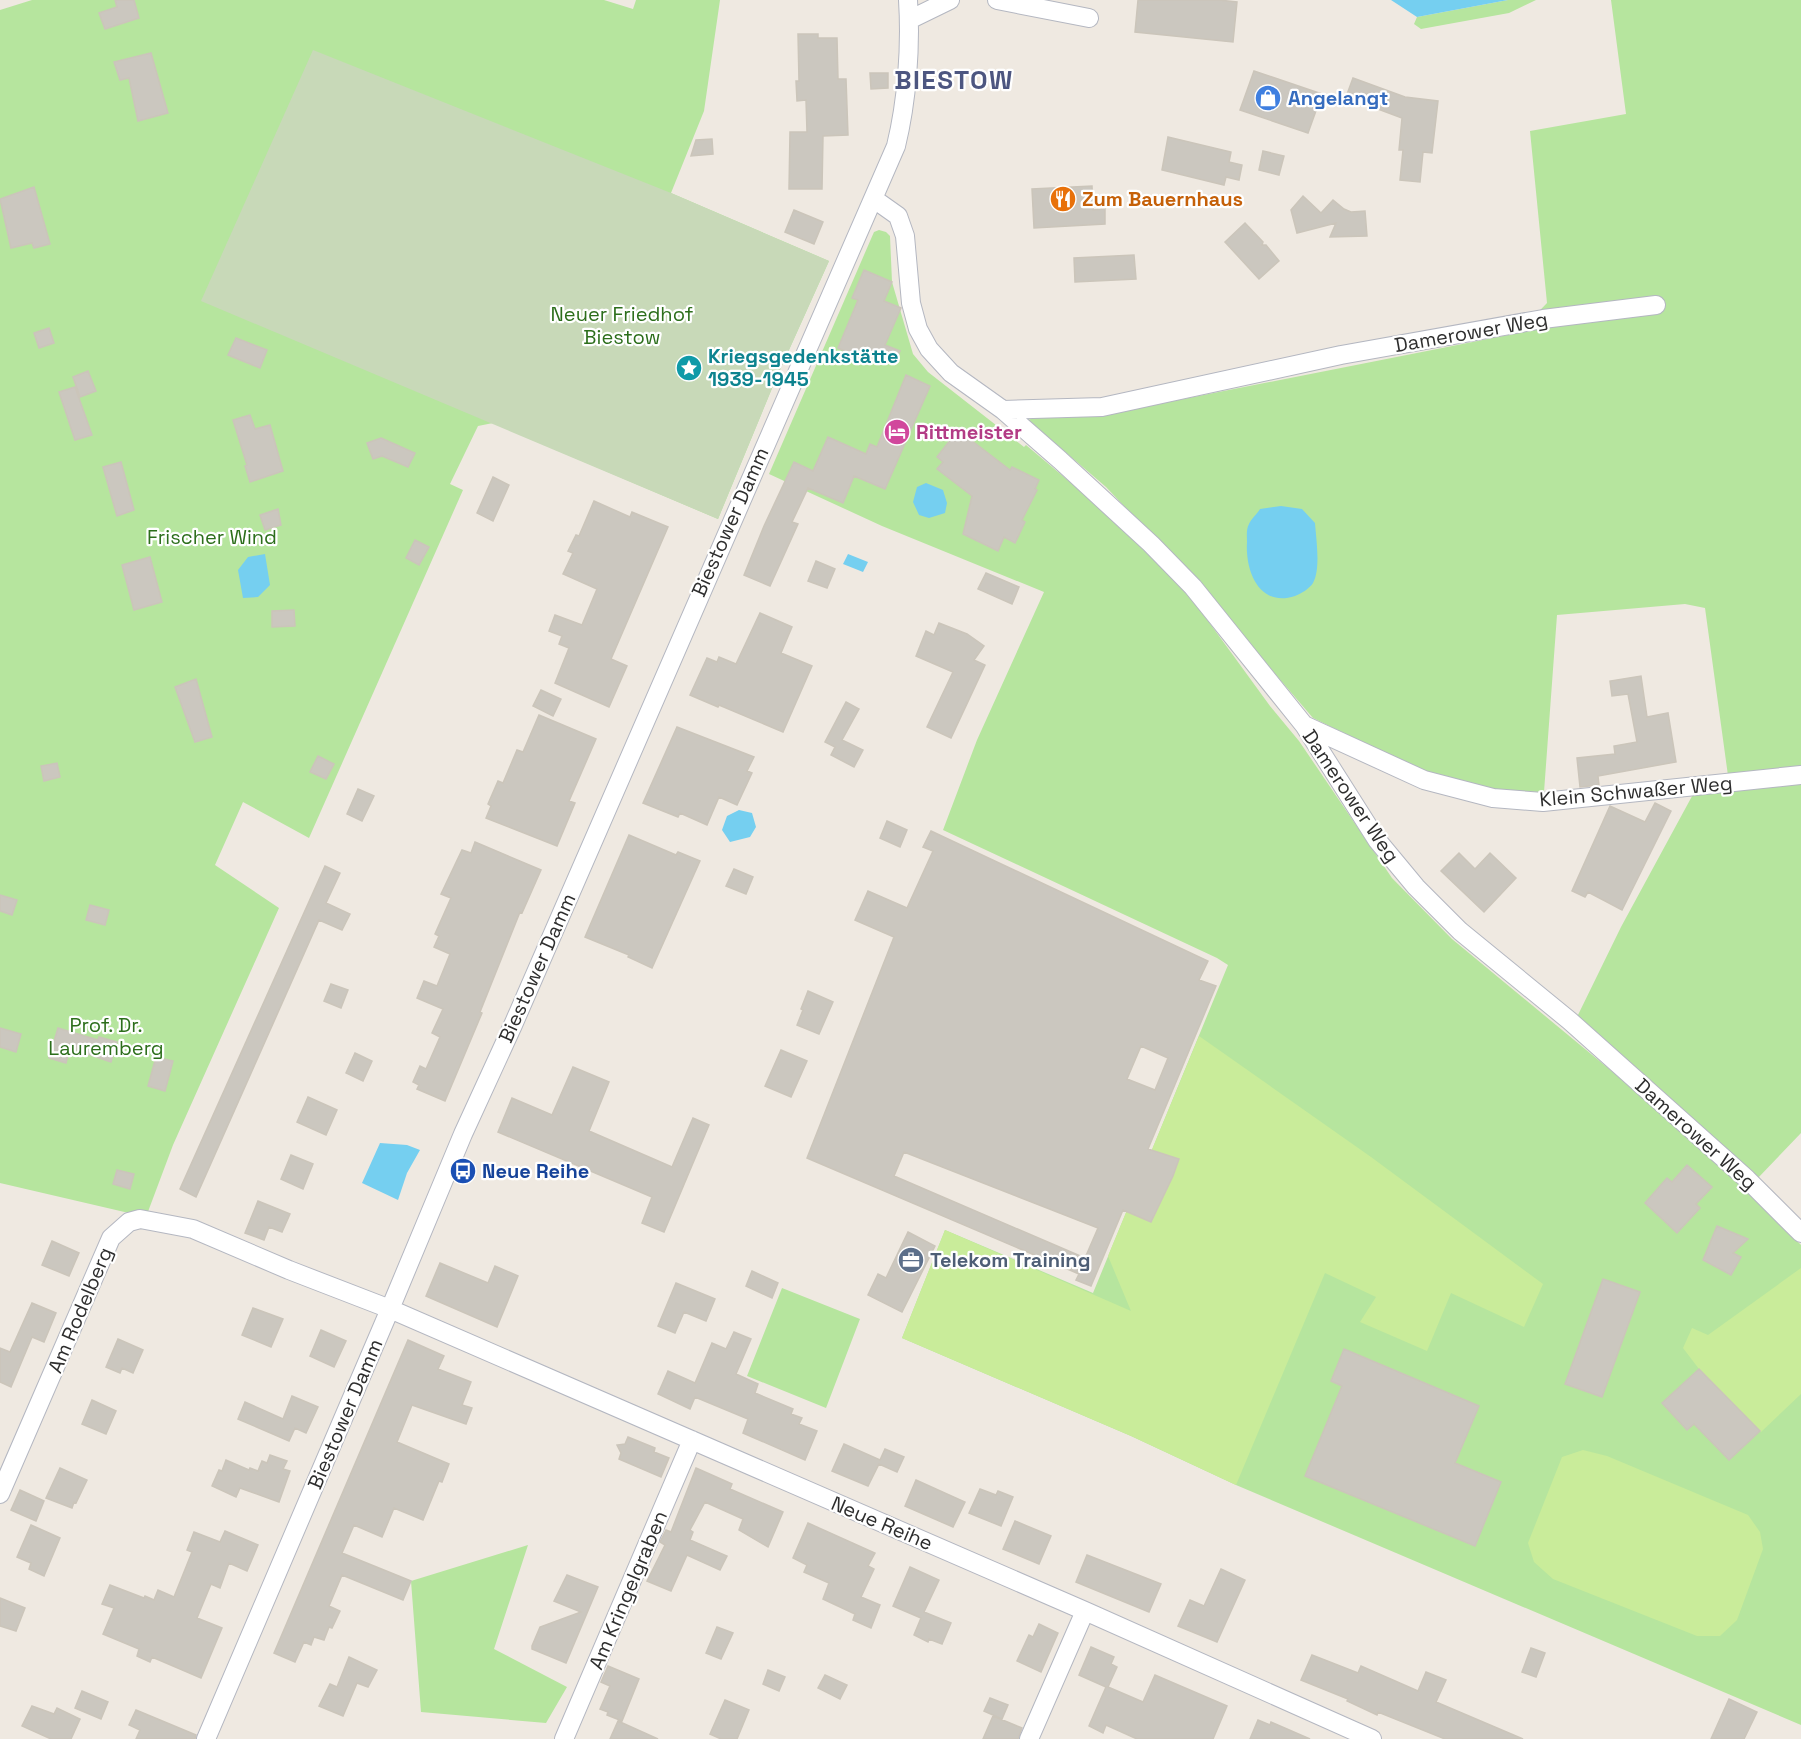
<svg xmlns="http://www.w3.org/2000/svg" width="1801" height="1739" viewBox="0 0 1801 1739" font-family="'Space Grotesk',sans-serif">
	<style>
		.green { fill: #b6e59e }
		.cemetery { fill: #c8d9b8 }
		.pitch { fill: #c9ec9a }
		.water { fill: #75cff0 }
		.building { fill: #cbc7bf; stroke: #cbc5ba; stroke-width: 1.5; fill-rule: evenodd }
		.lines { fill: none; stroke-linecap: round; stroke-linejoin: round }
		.minor-casing { stroke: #b4b7c1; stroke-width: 20 }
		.minor { stroke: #fff; stroke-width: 18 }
		.labels { text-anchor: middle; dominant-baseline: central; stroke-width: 4.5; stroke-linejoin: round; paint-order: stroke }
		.shop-label { font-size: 20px; font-weight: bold; fill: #366cbe; stroke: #fff; text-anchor: start }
		.food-label { font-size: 20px; font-weight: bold; fill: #c56008; stroke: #fff; text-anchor: start }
		.park-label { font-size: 20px; fill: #2c6e1b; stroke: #fff }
		.street-label { font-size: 20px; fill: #2e2e2e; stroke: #fff }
		.culture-label { font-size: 20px; font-weight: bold; fill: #0d838f; stroke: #fff; text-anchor: start }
		.hotel-label { font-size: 20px; font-weight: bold; fill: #b23c85; stroke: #fff; text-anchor: start }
		.transit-label { font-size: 20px; font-weight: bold; fill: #164399; stroke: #fff; text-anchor: start }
		.service-label { font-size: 20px; font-weight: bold; fill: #4e5e75; stroke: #fff; text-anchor: start }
		.district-label { font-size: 26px; font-weight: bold; letter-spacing: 1.5px; fill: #4d5680; stroke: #fff }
	</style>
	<rect width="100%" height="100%" fill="#efe9e1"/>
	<path class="green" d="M32 0H604L633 9 636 0H720L704 111 671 193 829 261 775 381 718 519 493 423 478 426 450 484 463 490 309 838 243 802 215 865 279 908 173 1145 146 1217 0 1183V10Z
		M1508 0H1536L1509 13 1421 29 1414 24 1417 17Z
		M1611 0H1801V1133L1757 1179 1577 1017 1621 927 1697 787 1729 783 1705 608 1685 604 1557 615 1544 792 1496 791 1428 774 1313 718 1198 584 1106 487 1028 420 1036 417 1107 414 1518 333 1547 303 1530 131 1626 114Z
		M879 230 886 232 890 236 892 282 913 354 928 372 1024 447 1026 445 1096 504 1187 592 1270 706 1299 741 1392 878 1452 939 1614 1073 1741 1185 1801 1245V1725L1236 1485 1131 1436 902 1338 945 1230 1093 1293 1228 965 1217 958 943 830 977 740 1044 592 882 526 769 474 874 232Z
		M782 1288 860 1319 826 1408 747 1376Z
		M528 1545 494 1649 567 1687 546 1723 421 1712 411 1581Z"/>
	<path class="cemetery" d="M313 50 671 193 829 261 775 381 718 519 201 301Z"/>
	<path class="pitch" d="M1199 1036 1371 1157 1543 1284 1524 1327 1451 1293 1427 1351 1360 1322 1376 1297 1325 1273 1236 1485 1131 1436 902 1338 945 1230 1131 1311 1108 1256Z
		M1801 1268V1394L1761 1432 1699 1369 1683 1348 1692 1328 1708 1335Z
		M1583 1450 1607 1456 1748 1515 1760 1532 1763 1549 1737 1620 1720 1636H1697L1553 1579 1534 1562 1528 1543 1562 1457Z"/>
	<path class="water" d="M1391 0H1508L1417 17Z
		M926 483 943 490 947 503 945 513 929 518 919 515 913 502 917 487Z
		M1281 506 1302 509 1315 523C1316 538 1321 569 1313 583 1310 588 1301 594 1295 596 1260 608 1245 572 1247 542 1247 537 1246 529 1249 524 1251 519 1257 514 1260 509Z
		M265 554 270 585 258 597 243 598 238 570 248 557Z
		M848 554 868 562 863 572 843 564Z
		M739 810 752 813 756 827 750 837 730 842 722 830 727 816Z
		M380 1143 407 1145 420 1150 407 1173 398 1200 362 1183Z"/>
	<path class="building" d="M115 0H134L139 18 105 29 99 13 117 7Z
		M1138 0H1219L1237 2 1233 42 1135 32Z
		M798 34H818V38H837L838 79H846L848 135 823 136 822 189H789L790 132H807L806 100 797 101 796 81H799Z
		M151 53 168 113 138 121 129 78 120 80 114 62Z
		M1254 71 1322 94 1308 133 1240 110Z
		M870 73H888V88L871 89Z
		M1353 78 1405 97 1438 101 1432 153 1423 152 1420 182 1400 180 1403 150H1399L1402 118 1346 97Z
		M1168 137 1231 152 1229 162 1242 165 1239 180 1226 177 1224 185 1162 170Z
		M712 139 713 154 691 156 696 140Z
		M1263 151 1284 156 1279 175 1259 170Z
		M1092 186 1093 210 1105 209V224L1034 228 1032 189Z
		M34 187 50 244 34 248 32 243 11 248 0 199Z
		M1303 196 1321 213 1333 200 1344 209 1351 212 1365 211 1367 236 1330 237 1336 223 1297 233 1291 210Z
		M794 210 823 222 814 244 785 232Z
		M1245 223 1263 242 1262 245H1266L1279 261 1259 279 1225 242Z
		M1134 255 1136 279 1075 282 1074 258Z
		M864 270 892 282 884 301 901 308 885 345 900 351 894 364 859 350 857 356 838 348 858 300 852 298Z
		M49 328 54 343 39 348 34 333Z
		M236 338 267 350 260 368 228 355Z
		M88 371 96 391 80 397 73 377Z
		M906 375 930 386 885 489 854 476 843 503 808 488 792 522 798 524 770 586 744 575 764 526 794 462 813 471 828 437 866 454 870 444 877 447Z
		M75 387 92 435 75 440 59 392Z
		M250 415 255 429 270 425 283 471 250 482 245 466 247 465 233 420Z
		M958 430 1010 470 1012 467 1039 480 1035 489 1037 490 1022 520 1025 522 1015 543 1004 537 998 551 963 534 972 496 937 469 943 462 937 457Z
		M381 438 415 453 408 467 382 456 373 459 367 443Z
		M121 462 134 510 117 516 103 467Z
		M493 477 509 485 493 521 477 513Z
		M594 501 630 517 632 512 668 527 611 659 627 666 609 707 555 683 569 648 559 644 562 636 549 631 555 615 582 625 597 589 563 574 573 553 568 551 576 535 579 536Z
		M278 509 281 525 265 530 260 515Z
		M415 540 429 547 419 565 406 558Z
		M150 557 162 602 134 610 122 565Z
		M816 561 835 569 827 588 808 581Z
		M986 573 1019 587 1012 604 978 589Z
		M294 610 295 626 272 627V611Z
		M760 613 792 627 781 653 812 666 783 732 719 705 718 707 690 695 707 658 717 662 719 657 736 664Z
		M939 623 967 634 984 646 974 660 985 665 951 738 927 727 953 672 916 656 926 631 934 635Z
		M1641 676 1647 717 1668 713 1676 762 1598 776 1599 785 1580 787 1577 758 1615 754 1614 746 1637 742 1628 694 1612 696 1610 681Z
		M196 679 212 737 195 742 175 687Z
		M541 690 561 699 553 716 533 706Z
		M846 702 859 709 842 740 863 750 854 767 831 755 835 747 825 742Z
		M539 715 596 739 569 801 575 803 557 846 486 818 491 806 488 804 498 781 503 783 517 750 523 752Z
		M677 727 754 757 747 771 752 773 737 805 719 797 707 825 680 813 678 817 643 803Z
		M318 756 334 764 326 779 310 772Z
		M57 763 60 777 44 781 41 766Z
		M358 789 374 796 362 821 347 814Z
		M1655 803 1671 811 1622 910 1588 892 1585 897 1572 891 1610 806 1645 822Z
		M887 821 907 830 900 847 880 838Z
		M931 831 1208 961 1199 980 1216 986 1148 1149 1179 1159 1173 1176 1151 1222 1123 1210 1091 1286 1076 1280 1079 1274 807 1158 894 937 855 920 868 891 907 908 933 851 923 847ZM1141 1046 1168 1058 1155 1090 1127 1079ZM904 1152 1098 1228 1085 1258 894 1176Z
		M629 835 676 855 678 852 700 861 652 968 628 957 629 955 585 937Z
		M475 842 541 870 522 913 520 912 480 1012 482 1013 445 1101 417 1089 419 1085 413 1082 420 1066 426 1069 440 1037 432 1033 443 1009 417 998 424 981 437 986 450 954 434 947 439 936 435 934 451 898 441 894 462 850 471 853Z
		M1459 853 1475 869 1490 853 1516 878 1484 912 1441 871Z
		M325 866 340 873 326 903 350 914 342 930 319 920 196 1197 180 1189Z
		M734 869 753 877 746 894 726 886Z
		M0 895 17 900 12 915 0 911Z
		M90 905 109 910 105 925 86 920Z
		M331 984 348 990 341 1008 324 1001Z
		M808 991 833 1002 819 1034 797 1025 803 1010 801 1009Z
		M0 1028 21 1034 16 1052 0 1047Z
		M58 1028 98 1040 99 1037 117 1042 111 1062 70 1048 66 1063 49 1058Z
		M781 1050 807 1061 791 1097 765 1086Z
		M355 1053 372 1061 363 1081 346 1073Z
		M156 1057 173 1061 165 1091 148 1086Z
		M573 1067 609 1082 589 1131 672 1167 693 1118 709 1125 664 1232 642 1223 652 1197 498 1132 512 1098 552 1115Z
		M308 1097 337 1110 326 1135 297 1122Z
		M291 1155 313 1164 303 1189 281 1179Z
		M1687 1165 1712 1187 1696 1204 1700 1208 1677 1233 1645 1203 1667 1178 1672 1182Z
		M117 1170 134 1174 130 1189 113 1184Z
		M258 1201 290 1214 282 1232 269 1227 264 1240 245 1233Z
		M1717 1226 1748 1239 1733 1253 1741 1257 1731 1275 1703 1260Z
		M908 1232 935 1246 902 1312 868 1295 878 1274 886 1278Z
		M52 1241 79 1253 69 1276 42 1265Z
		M440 1263 488 1283 495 1266 518 1276 497 1327 426 1296Z
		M752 1271 778 1283 772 1298 746 1286Z
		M1603 1279 1640 1292 1602 1397 1565 1384Z
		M676 1283 715 1299 706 1321 684 1312 675 1333 658 1326Z
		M32 1303 56 1313 44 1342 32 1337 11 1387 0 1382V1348L10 1352Z
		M253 1308 283 1319 271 1347 242 1335Z
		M321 1330 346 1341 334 1367 310 1356Z
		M734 1332 751 1339 736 1374 758 1384 755 1393 793 1409 791 1414 802 1418 799 1424 817 1431 805 1460 743 1433 748 1419 695 1397 690 1409 658 1394 668 1371 695 1383 712 1343 726 1349Z
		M118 1339 143 1350 133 1373 122 1368 120 1373 106 1367Z
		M408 1340 444 1356 438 1369 471 1382 462 1405 472 1408 466 1424 412 1405 397 1442 449 1464 442 1482 439 1481 423 1520 394 1508 382 1537 354 1525 342 1553 411 1581 403 1600 342 1575 329 1606 340 1611 332 1628 329 1627 324 1640 314 1637 311 1645 304 1642 295 1662 274 1653Z
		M1344 1349 1479 1406 1455 1463 1501 1482 1475 1546 1305 1476 1342 1386 1331 1381Z
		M1699 1369 1760 1431 1729 1460 1694 1424 1687 1430 1662 1403Z
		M292 1396 318 1407 306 1433 295 1428 289 1441 238 1419 245 1402 283 1419Z
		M92 1400 116 1411 106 1434 82 1424Z
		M628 1437 655 1448 654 1452 669 1458 661 1477 619 1459 621 1453 617 1445 625 1444Z
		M844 1444 880 1460 885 1449 904 1457 897 1472 879 1464 868 1486 832 1471Z
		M270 1455 287 1461 283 1469 290 1471 279 1502 240 1488 236 1497 212 1486 219 1470 222 1471 226 1460 249 1470 250 1468 258 1471 262 1461 267 1463Z
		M60 1468 87 1480 76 1503 74 1502 72 1508 46 1498Z
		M696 1468 732 1484 730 1489 783 1512 768 1547 739 1530 743 1519 705 1502 690 1530 693 1532 690 1540 727 1556 720 1570 687 1555 671 1591 647 1581 665 1545 660 1542 666 1530 671 1532Z
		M916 1480 965 1502 953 1527 905 1506Z
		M980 1489 996 1495 998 1491 1013 1497 1001 1526 969 1513Z
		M20 1490 44 1501 36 1521 11 1510Z
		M1015 1521 1051 1536 1039 1564 1003 1549Z
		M808 1523 875 1553 868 1566 874 1569 861 1597 880 1605 871 1628 853 1620 855 1614 823 1599 829 1583 804 1572 807 1565 793 1558Z
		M31 1525 60 1538 44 1576 29 1569 31 1563 17 1557Z
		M225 1531 258 1545 247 1571 229 1563 220 1588 211 1584 197 1618 222 1628 201 1678 152 1657 150 1662 137 1656 139 1649 103 1634 114 1608 102 1604 110 1585 144 1598 145 1596 154 1600 158 1590 174 1597 192 1552 187 1550 194 1532 220 1542Z
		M1087 1555 1161 1584 1149 1612 1076 1582Z
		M910 1567 939 1580 924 1612 951 1623 942 1644 929 1639 928 1642 914 1635 921 1618 893 1606Z
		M1221 1569 1245 1580 1217 1642 1178 1626 1190 1600 1204 1606Z
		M567 1575 598 1587 566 1663 532 1649V1646L540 1627 581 1612 554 1601Z
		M0 1598 25 1608 16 1631 0 1626Z
		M1039 1624 1058 1633 1041 1672 1017 1661 1029 1635 1033 1637Z
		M717 1627 733 1633 721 1659 706 1653Z
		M1091 1647 1114 1657 1111 1664 1117 1667 1108 1687 1143 1702 1155 1675 1227 1706 1213 1739H1137L1106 1725 1103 1733 1089 1726 1106 1687 1079 1675Z
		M1531 1648 1545 1653 1536 1677 1522 1672Z
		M1312 1655 1358 1673 1361 1666 1418 1691 1426 1672 1446 1680 1436 1702 1523 1739H1445L1378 1712 1377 1715 1347 1701 1348 1699 1301 1680Z
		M349 1657 377 1670 368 1687 357 1683 343 1716 319 1706 330 1684 337 1687Z
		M608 1666 639 1679 622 1721 607 1715 608 1712 600 1709 610 1686 601 1682Z
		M768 1670 785 1677 779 1691 763 1684Z
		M825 1675 847 1685 840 1699 818 1688Z
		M82 1691 108 1702 101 1719 75 1708Z
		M990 1698 1008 1705 1002 1719 984 1711Z
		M1729 1699 1757 1712 1744 1739H1711Z
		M725 1700 749 1710 737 1739H721L710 1734Z
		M32 1706 54 1714 57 1708 80 1719 71 1739H51L22 1726Z
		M136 1710 196 1735 195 1739H136L140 1730 129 1725Z
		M993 1716 1022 1728 1018 1739H983Z
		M1258 1720 1270 1725 1271 1722 1310 1739H1250Z
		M618 1721 658 1739H610Z"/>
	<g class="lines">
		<defs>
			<path id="minor" d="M997 0 1089 18
				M909 20 950 0
				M874 199 898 216 905 236 911 303 918 329 929 349 951 373 1003 410 1060 460 1151 544 1193 587 1304 725 1377 840 1416 887 1460 931 1570 1021 1747 1179 1801 1233
				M1003 410 1102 407 1341 355 1543 319 1656 305
				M1304 725 1424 780 1493 798 1543 802 1801 775
				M0 1494 111 1238 129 1222 140 1219 193 1229 289 1270 390 1309 1085 1611 1372 1739
				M206 1739 390 1309 463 1134 513 1025 896 146C907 101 911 47 908 0
				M564 1739 692 1440
				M1029 1739 1085 1611"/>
		</defs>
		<use href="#minor" class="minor-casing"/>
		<use href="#minor" class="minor"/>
	</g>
	<defs>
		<symbol id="shop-disc" viewBox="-11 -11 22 22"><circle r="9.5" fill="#3f7fe0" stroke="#fff"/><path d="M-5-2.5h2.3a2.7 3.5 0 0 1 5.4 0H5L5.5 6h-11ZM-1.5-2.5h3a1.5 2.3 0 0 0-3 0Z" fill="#fff"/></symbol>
		<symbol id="restaurant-disc" viewBox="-11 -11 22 22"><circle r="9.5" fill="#e8710a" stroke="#fff"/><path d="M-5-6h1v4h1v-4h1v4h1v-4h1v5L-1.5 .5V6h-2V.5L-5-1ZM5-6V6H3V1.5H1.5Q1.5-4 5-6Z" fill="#fff"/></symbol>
		<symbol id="sight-disc" viewBox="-11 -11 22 22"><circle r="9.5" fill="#0f9aa8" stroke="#fff"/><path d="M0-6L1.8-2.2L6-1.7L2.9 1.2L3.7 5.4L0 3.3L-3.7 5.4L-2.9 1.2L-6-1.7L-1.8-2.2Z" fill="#fff"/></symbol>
		<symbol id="hotel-disc" viewBox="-11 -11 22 22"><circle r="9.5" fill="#d1479c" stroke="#fff"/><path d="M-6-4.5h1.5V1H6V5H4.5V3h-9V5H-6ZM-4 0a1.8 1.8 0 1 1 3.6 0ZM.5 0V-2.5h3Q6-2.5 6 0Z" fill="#fff"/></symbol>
		<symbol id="bus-disc" viewBox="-11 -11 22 22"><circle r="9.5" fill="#1a4fb4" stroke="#fff"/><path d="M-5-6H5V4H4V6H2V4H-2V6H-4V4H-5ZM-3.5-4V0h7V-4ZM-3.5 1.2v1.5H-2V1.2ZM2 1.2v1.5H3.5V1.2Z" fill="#fff"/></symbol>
		<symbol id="office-disc" viewBox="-11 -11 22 22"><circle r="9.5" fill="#5c6f8a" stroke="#fff"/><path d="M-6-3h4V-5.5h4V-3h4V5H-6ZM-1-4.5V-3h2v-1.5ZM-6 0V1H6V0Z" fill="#fff"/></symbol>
	</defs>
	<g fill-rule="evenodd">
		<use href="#shop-disc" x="1253" y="83" width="30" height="30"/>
		<use href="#restaurant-disc" x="1048" y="184" width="30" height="30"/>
		<use href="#sight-disc" x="674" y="353" width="30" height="30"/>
		<use href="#hotel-disc" x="882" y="417" width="30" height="30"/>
		<use href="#bus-disc" x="448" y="1156" width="30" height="30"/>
		<use href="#office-disc" x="896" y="1245" width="30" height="30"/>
	</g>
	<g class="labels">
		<g class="shop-label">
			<text x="1288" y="98">Angelangt</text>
		</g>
		<g class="food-label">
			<text x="1082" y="199">Zum Bauernhaus</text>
		</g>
		<g class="park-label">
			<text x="622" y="314">Neuer Friedhof<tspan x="622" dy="23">Biestow</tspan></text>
			<text x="212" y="537">Frischer Wind</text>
			<text x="106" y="1025">Prof. Dr.<tspan x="106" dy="23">Lauremberg</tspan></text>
		</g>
		<g class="street-label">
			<text transform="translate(1471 332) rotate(-10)">Damerower Weg</text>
			<text transform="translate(730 522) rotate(-66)">Biestower Damm</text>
			<text transform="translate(1636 791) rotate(-5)">Klein Schwaßer Weg</text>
			<text transform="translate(1351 796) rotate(56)">Damerower Weg</text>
			<text transform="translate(537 968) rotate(-66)">Biestower Damm</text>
			<text transform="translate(1696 1134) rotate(42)">Damerower Weg</text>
			<text transform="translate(80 1310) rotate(-67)">Am Rodelberg</text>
			<text transform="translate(345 1414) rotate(-67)">Biestower Damm</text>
			<text transform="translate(882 1523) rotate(23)">Neue Reihe</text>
			<text transform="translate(628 1590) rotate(-67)">Am Kringelgraben</text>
		</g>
		<g class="culture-label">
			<text x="708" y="356">Kriegsgedenkstätte<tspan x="708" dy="23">1939-1945</tspan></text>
		</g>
		<g class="hotel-label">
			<text x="916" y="432">Rittmeister</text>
		</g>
		<g class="transit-label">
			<text x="482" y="1171">Neue Reihe</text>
		</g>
		<g class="service-label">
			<text x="930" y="1260">Telekom Training</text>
		</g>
		<g class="district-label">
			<text x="954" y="80">BIESTOW</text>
		</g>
	</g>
</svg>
